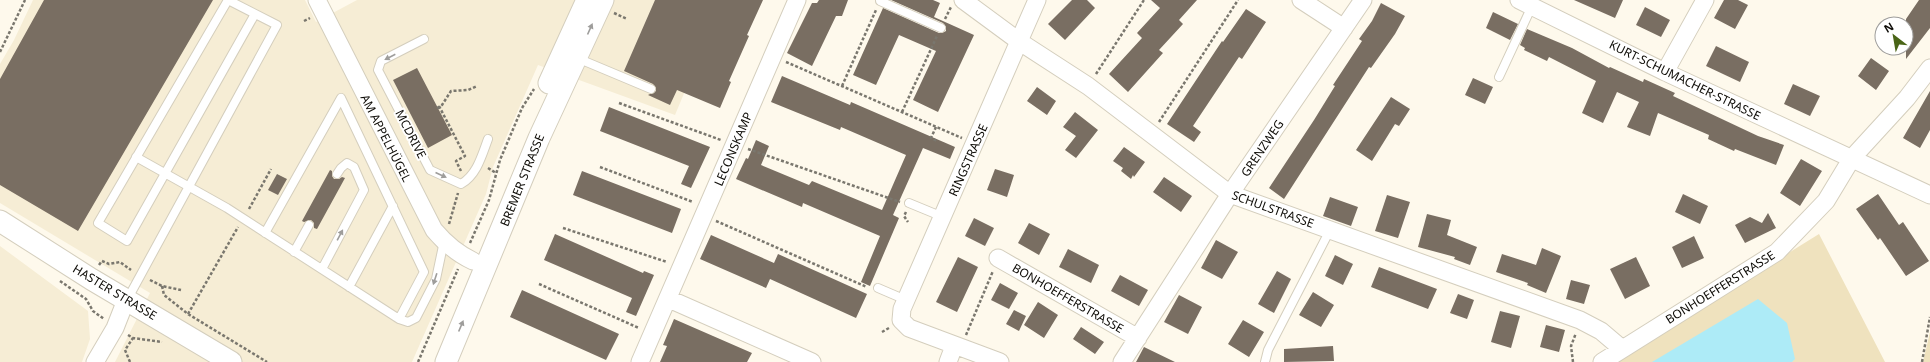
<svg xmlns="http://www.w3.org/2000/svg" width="1930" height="362" viewBox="0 0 1930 362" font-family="'Noto Sans',sans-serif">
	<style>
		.built { fill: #f6edd5 }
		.green { fill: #efe2be }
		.water { fill: #adebf7 }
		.building { fill: #796e62 }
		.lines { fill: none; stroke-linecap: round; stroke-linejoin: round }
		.service-casing { stroke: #d4cebd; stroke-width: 10 }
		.minor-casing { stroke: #d4cebd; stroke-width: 19 }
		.tertiary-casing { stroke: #d4cebd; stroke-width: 23 }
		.path { stroke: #7a776e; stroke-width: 2.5; stroke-dasharray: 3 2; stroke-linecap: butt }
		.service { stroke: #fff; stroke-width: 8 }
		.minor { stroke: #fff; stroke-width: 17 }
		.tertiary { stroke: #fff; stroke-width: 21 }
		.oneway { fill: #9e9d9b }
		.labels { text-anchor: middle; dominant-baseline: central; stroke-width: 4; stroke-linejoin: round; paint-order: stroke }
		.street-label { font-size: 12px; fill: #0d0b06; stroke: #fff }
	</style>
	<rect width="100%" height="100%" fill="#fef9ec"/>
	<path class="built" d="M33 0H305L316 22 357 0H723L675 115 538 65 493 167 486 194 412 362H115L150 293 0 203V64L14 40Z
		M0 246 88 311 90 339 82 362H0Z"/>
	<path class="green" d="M1819 234 1885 362H1613Z
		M1930 332V362H1923Z"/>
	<path class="water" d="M1758 299 1787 323 1795 359 1792 362H1652Z"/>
	<path class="building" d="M44 0H213L78 231 0 185V79Z
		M655 0H763L747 35 749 36 729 81 731 82 720 108 677 90 670 105 648 95 656 91V88L653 84 624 71Z
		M819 0H848L842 16H836L812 66 787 53 812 3H817Z
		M891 0H933L940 3 934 17 974 35 938 112 913 100 936 51 899 35 876 85 853 75 883 8 939 33H942L946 31V27L943 23Z
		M1072 0H1087L1095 8 1065 40 1048 24Z
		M1151 0H1197L1179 20 1183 24 1159 50 1163 53 1128 92 1109 74 1142 38 1137 33 1160 8Z
		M1574 0H1623L1615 18Z
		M1724 0H1738L1748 5 1735 29 1714 18Z
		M1919 0H1930V28L1906 59V19Z
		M1381 3 1405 16 1395 34 1371 68 1369 67 1284 199 1269 188 1314 120 1335 86 1333 85 1362 41 1359 39 1372 21Z
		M1645 7 1670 20 1661 37 1636 25Z
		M1246 9 1266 22 1242 59 1239 57 1193 126 1201 132 1194 142 1167 124 1222 41 1223 42Z
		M1493 12 1518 24 1510 40 1486 28Z
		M1527 29 1572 48 1609 68 1610 67 1643 82 1644 79 1675 93 1673 96 1758 136 1784 145 1776 165 1735 149 1734 151 1708 139 1709 135 1658 113 1650 136 1627 127 1639 102 1617 92 1603 123 1582 113 1596 81 1549 57 1547 61 1524 50 1525 48 1520 45Z
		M1716 46 1749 62 1740 82 1706 66Z
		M1871 58 1889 71 1876 90 1858 76Z
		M417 68 452 135 428 148 393 80Z
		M782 76 850 105 851 102 955 147 950 159 923 148 893 215 899 218 870 286 861 282 880 236 803 203 802 207 736 179 746 158 748 159 756 140 769 146 761 165 809 185 812 181 882 210 906 155 841 127 840 130 771 102Z
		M1473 78 1493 87 1485 104 1465 95Z
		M1793 84 1820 96 1810 116 1784 104Z
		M1037 87 1056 101 1047 115 1027 101Z
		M1930 91V130L1920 148 1903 138Z
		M1391 97 1410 109 1399 126 1395 124 1372 161 1356 150Z
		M609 107 710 147 691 188 681 184 689 166 600 131Z
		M1075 112 1098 130 1076 158 1065 150 1076 136 1063 127Z
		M1124 147 1145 162 1134 177 1133 175 1131 179 1121 171 1123 168 1113 161Z
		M1801 159 1822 171 1800 206 1780 193Z
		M995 169 1014 175 1007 197 987 190Z
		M330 170 332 171V176L334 179H339L342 177 345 178 317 229 314 228V223L311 220 304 222 302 221Z
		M582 171 681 209 672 233 573 195Z
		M277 174 287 179 278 195 268 190Z
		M1164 177 1192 196 1181 212 1153 192Z
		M1683 194 1708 206 1700 224 1675 212Z
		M1878 194 1899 225 1903 222 1929 261 1906 276 1880 238 1878 240 1856 209Z
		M1387 195 1410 202 1398 238 1375 231Z
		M1330 197 1358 207 1351 226 1323 216Z
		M1768 213 1776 228 1745 243 1735 225 1750 217 1762 223Z
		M1427 214 1451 220 1447 235 1477 247 1470 265 1454 259 1455 257 1418 247Z
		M974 218 994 228 985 246 965 236Z
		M1029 223 1050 234 1039 255 1018 243Z
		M555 234 643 273 644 271 654 275 636 316 626 312 632 298 544 260Z
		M711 235 774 263 778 254 867 294 856 318 770 279 766 288 700 259Z
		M1694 236 1704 258 1682 268 1672 247Z
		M1216 240 1238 252 1222 279 1201 268Z
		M1542 248 1561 256 1546 293 1527 285 1528 283 1496 272 1502 254 1536 265Z
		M1068 249 1099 265 1091 283 1059 267Z
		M1335 255 1353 264 1343 285 1325 276Z
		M958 257 978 267 957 312 936 302Z
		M1636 257 1650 286 1625 299 1610 269Z
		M1379 267 1437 289 1428 309 1371 287Z
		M1277 271 1291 279 1274 313 1258 304Z
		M1120 275 1148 290 1139 306 1111 291Z
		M1571 280 1590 285 1584 304 1566 299Z
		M1000 283 1018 293 1009 309 991 300Z
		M522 290 619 334 606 360 510 317Z
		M1313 292 1334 305 1321 327 1299 315Z
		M1458 294 1474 300 1467 319 1450 313Z
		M1179 295 1202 307 1188 334 1164 322Z
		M1038 302 1058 315 1044 338 1024 325Z
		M1014 310 1026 316 1019 331 1006 324Z
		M1500 311 1520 316 1511 348 1491 342Z
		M674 319 752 353 747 362H660L667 346 663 345Z
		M1243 320 1264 332 1249 357 1228 344Z
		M1546 325 1565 330 1559 352 1540 347Z
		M1081 327 1104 342 1095 354 1073 339Z
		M1333 346 1334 361 1284 362V349Z
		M1144 347 1175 362H1136Z"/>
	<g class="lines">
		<defs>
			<path id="service" d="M880 0V1L941 28
				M424 39 381 61 378 70 430 170 461 184C477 175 482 155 488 139
				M577 58 651 89
				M1499 77 1532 6
				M341 98 424 272 399 319
				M136 157 227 208 399 319 408 322 416 318 436 279 444 241
				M909 203 943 217
				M265 233 341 98
				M294 252 309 225
				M322 269 364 190 354 167 347 163 341 168 337 174
				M349 287 393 206
				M878 288 906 300
				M127 300 277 25 228 0 98 223 127 241 255 14
				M1265 362 1268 350 1330 230"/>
			<path id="minor" d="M317 0 434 230C445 243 458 254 473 261
				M963 0 1020 42 1088 86 1230 194 1580 320 1601 331 1621 348
				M1301 0 1344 28
				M1519 0 1665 72 1930 195
				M1665 72 1705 0
				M998 258 1138 338
				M669 299 812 362
				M95 362 115 328 126 300
				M640 362 797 0
				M948 362 954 346
				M1000 362 909 328 901 320 902 309 1037 0
				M1122 362 1230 194 1363 0
				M1602 362 1777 252 1826 201 1852 158 1907 98 1930 68"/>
			<path id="tertiary" d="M549 83 587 0
				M0 221 91 279 231 362
				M446 362 539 138 603 0"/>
		</defs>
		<use href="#service" class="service-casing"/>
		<use href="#minor" class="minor-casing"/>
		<use href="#tertiary" class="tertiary-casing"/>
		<path class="path" d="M614 13 627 19
			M945 19 951 7
			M304 21 310 18
			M0 52 25 0
			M786 62 962 138
			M1096 74 1144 0
			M842 86 876 10
			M619 103 721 140
			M439 106 465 156 456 161 461 171
			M437 108 442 105 451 91 468 90 477 86
			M902 112 937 36
			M1159 122 1238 0
			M936 127 931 138 937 141
			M748 149 900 202
			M600 167 693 202
			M488 168 496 173
			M249 209 271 169
			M906 212 904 216 908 222
			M716 221 867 287
			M449 224 458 193
			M563 228 667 262
			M470 243 489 200 500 160 522 108 534 89
			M99 265 102 261 109 264 120 262 131 270
			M150 280 162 286 181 290
			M60 281 86 299 93 311 104 319
			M539 284 639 328
			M162 286 164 295 188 314 267 362
			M188 314 238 227
			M882 332 889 328
			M128 335 133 338 162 342
			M966 335 993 271
			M130 362 125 350 133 338
			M418 362 458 269
			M1573 362 1571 346 1576 333
			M1922 362 1930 317"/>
		<use href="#service" class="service"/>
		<use href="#minor" class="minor"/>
		<use href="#tertiary" class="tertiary"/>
	</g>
	<defs><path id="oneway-solid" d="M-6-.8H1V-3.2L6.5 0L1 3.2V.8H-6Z"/></defs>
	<g class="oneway">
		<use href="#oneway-solid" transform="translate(590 29) rotate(-66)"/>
		<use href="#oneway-solid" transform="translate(390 57) rotate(153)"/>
		<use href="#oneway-solid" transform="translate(441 175) rotate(24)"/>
		<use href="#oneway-solid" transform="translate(340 235) rotate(-62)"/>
		<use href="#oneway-solid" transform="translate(435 279) rotate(108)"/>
		<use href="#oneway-solid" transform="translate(461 326) rotate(-67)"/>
	</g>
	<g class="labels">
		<g class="street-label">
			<text transform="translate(1685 80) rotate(26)">KURT-SCHUMACHER-STRASSE</text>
			<text transform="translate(411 134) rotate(63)">MCDRIVE</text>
			<text transform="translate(386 138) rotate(63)">AM APPELHÜGEL</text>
			<text transform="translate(1262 148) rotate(-56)">GRENZWEG</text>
			<text transform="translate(733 149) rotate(-67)">LECONSKAMP</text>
			<text transform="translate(968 160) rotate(-66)">RINGSTRASSE</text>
			<text transform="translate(522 180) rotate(-68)">BREMER STRASSE</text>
			<text transform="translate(1273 209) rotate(20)">SCHULSTRASSE</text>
			<text transform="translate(1720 287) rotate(-32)">BONHOEFFERSTRASSE</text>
			<text transform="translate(115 292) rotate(31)">HASTER STRASSE</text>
			<text transform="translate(1068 298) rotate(30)">BONHOEFFERSTRASSE</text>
		</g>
	</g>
	<g transform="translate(1894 36) rotate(329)"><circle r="19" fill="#ffffff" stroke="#9e9d9b"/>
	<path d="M0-3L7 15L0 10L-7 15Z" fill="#4a6517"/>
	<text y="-6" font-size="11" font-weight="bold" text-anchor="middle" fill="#0d0b06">N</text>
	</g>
</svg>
